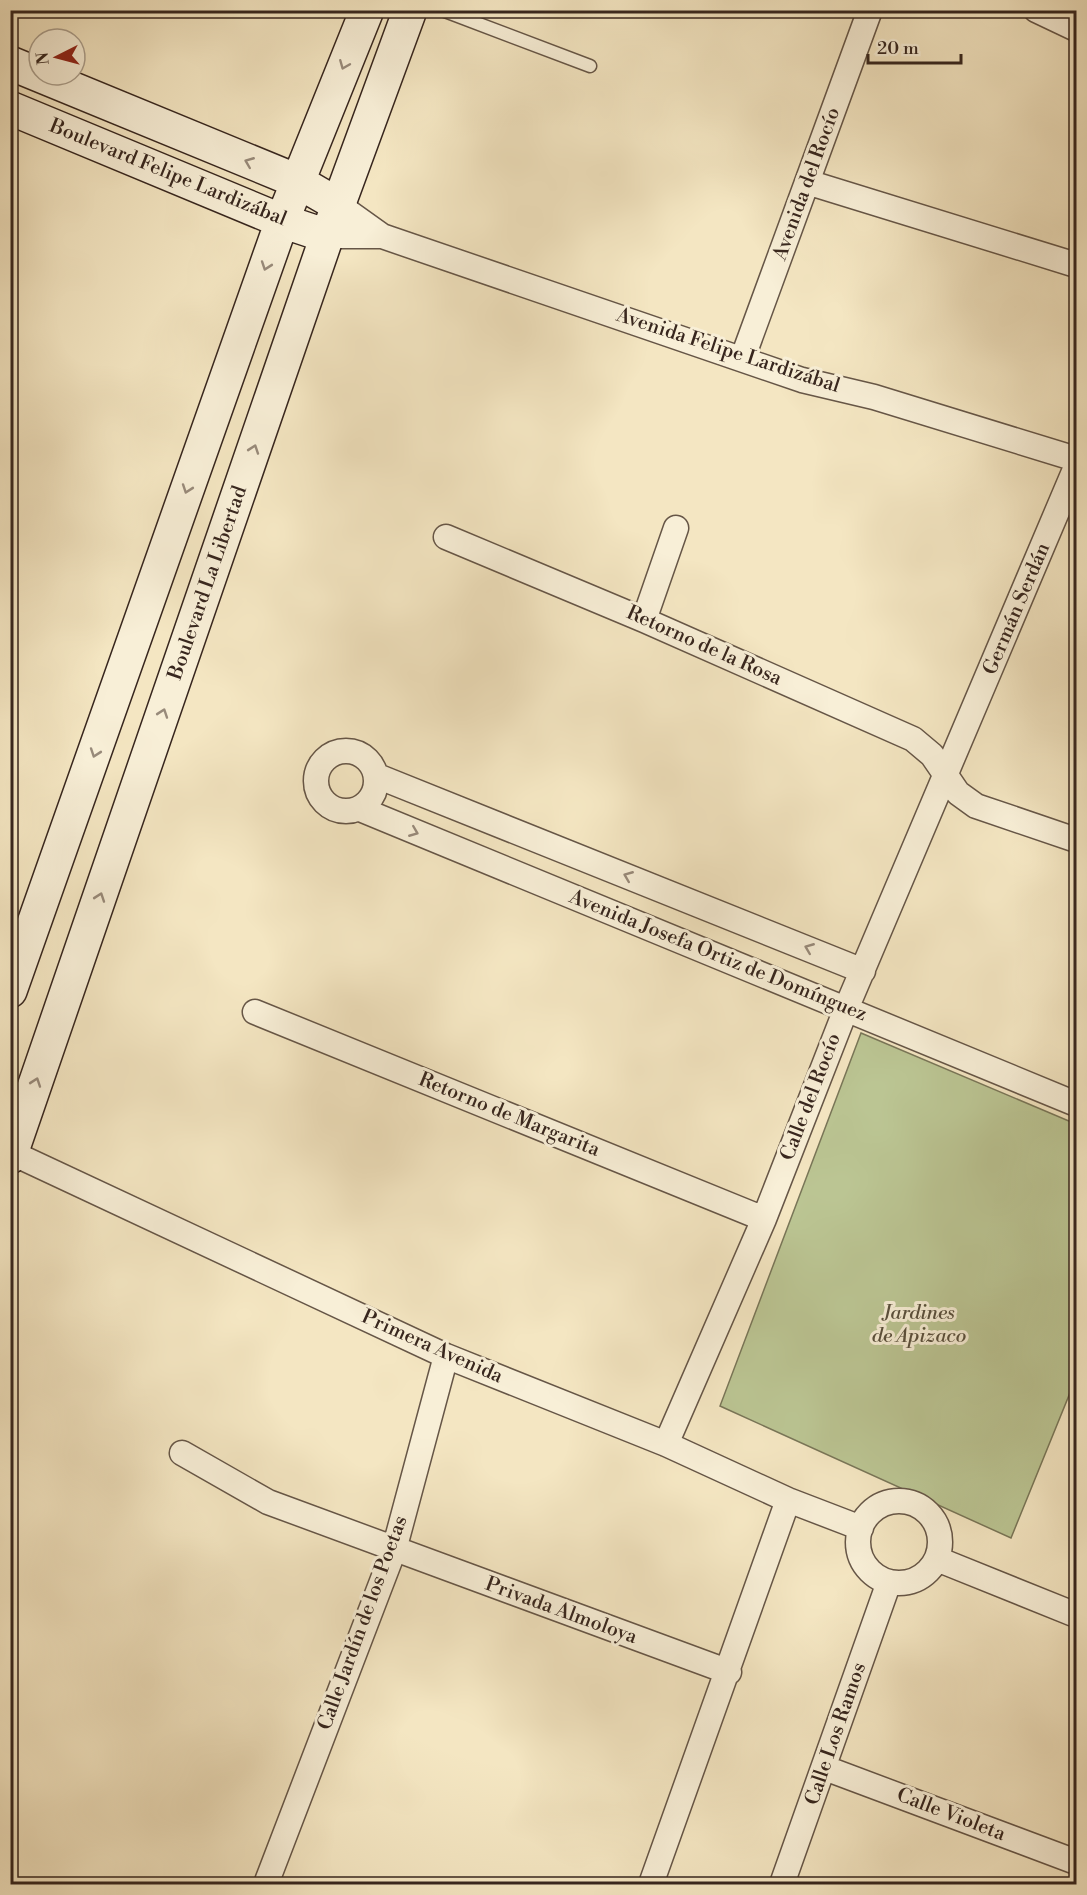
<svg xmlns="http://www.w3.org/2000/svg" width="1087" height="1895" viewBox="0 0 1087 1895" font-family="'Libre Bodoni',serif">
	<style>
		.green { fill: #bbc593; stroke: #797658; stroke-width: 1.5 }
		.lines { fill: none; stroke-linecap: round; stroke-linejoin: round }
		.lane-casing { stroke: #665647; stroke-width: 15 }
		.street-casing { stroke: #665647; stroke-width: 27 }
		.secondary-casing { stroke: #37261e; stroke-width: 36 }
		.lane { stroke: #f8efd7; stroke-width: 12 }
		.street { stroke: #f8efd7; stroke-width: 24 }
		.secondary { stroke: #f8efd7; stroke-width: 33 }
		.oneway { stroke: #988a7a }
		.labels { text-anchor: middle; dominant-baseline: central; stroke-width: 6; stroke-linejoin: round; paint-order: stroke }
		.street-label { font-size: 20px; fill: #37261e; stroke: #f8efd7 }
		.park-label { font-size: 20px; font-style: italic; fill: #584e3b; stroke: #f8efd7 }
	</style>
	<rect width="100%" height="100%" fill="#f4e6c2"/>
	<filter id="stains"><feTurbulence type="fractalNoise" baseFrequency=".00333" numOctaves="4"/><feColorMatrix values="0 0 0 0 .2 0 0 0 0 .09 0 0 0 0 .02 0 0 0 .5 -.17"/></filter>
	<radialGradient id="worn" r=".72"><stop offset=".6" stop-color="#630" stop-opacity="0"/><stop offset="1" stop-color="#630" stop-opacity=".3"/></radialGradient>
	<path class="green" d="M861 1033 1076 1124V1378L1011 1538 720 1406Z"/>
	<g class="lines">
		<defs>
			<path id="lane" d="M442 10 590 66"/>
			<path id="street" d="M1036 10 1076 29
				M807 182 1076 265
				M340 206 382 236 802 380 874 397 1076 459
				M327 236H382
				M743 357 870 10
				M446 537 644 620 913 739 932 755 958 793 976 806 1076 840
				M644 620 676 528
				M316 781a30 30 0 1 1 60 0a30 30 0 1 1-60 0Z
				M377 776 863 971
				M360 809 1076 1104
				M255 1012 764 1219
				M10 1152 446 1356 666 1444 788 1500 861 1528
				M666 1444 764 1219 846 1009 1076 467
				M182 1453 268 1502 729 1672
				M858 1542a41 41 0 1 1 82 0a41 41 0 1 1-82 0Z
				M937 1559 1076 1615
				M825 1768 1076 1862
				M266 1884 394 1550 446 1356
				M651 1884 788 1500
				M782 1884 889 1582"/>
			<path id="secondary" d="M10 63 297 181 340 206
				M10 108 282 221 327 236
				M10 991 282 221 367 10
				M10 1157 327 236 410 10"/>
		</defs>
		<use href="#lane" class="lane-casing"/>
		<use href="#street" class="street-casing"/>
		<use href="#secondary" class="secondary-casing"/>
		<use href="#lane" class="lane"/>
		<use href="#street" class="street"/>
		<use href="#secondary" class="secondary"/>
	</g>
	<defs><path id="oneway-chevron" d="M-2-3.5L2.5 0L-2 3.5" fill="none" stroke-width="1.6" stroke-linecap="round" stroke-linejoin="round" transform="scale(1.5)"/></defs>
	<g class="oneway">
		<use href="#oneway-chevron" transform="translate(344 65) rotate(112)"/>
		<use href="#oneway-chevron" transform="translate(249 162) rotate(-158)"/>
		<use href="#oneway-chevron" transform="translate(266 266) rotate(109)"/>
		<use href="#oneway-chevron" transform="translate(254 449) rotate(-71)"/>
		<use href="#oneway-chevron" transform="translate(187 489) rotate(109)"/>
		<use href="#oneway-chevron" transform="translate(163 713) rotate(-71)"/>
		<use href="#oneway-chevron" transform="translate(95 753) rotate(109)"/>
		<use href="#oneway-chevron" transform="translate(414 832) rotate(22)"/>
		<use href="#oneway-chevron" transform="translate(628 876) rotate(-158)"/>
		<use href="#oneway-chevron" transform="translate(100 897) rotate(-71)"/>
		<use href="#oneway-chevron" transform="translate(809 948) rotate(-158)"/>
		<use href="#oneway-chevron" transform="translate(36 1082) rotate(-71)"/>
	</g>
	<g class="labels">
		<g class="street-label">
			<text transform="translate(168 173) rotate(22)">Boulevard Felipe Lardizábal</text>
			<text transform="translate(807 184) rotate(-70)">Avenida del Rocío</text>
			<text transform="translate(728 351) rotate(18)">Avenida Felipe Lardizábal</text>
			<text transform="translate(208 583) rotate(-71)">Boulevard La Libertad</text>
			<text transform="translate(1017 609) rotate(-67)">Germán Serdán</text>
			<text transform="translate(704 646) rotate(24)">Retorno de la Rosa</text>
			<text transform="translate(718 956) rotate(22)">Avenida Josefa Ortiz de Domínguez</text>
			<text transform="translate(811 1097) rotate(-69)">Calle del Rocío</text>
			<text transform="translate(509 1115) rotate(22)">Retorno de Margarita</text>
			<text transform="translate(432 1347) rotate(24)">Primera Avenida</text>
			<text transform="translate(561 1611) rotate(20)">Privada Almoloya</text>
			<text transform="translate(363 1623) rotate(-70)">Calle Jardín de los Poetas</text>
			<text transform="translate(836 1734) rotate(-71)">Calle Los Ramos</text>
			<text transform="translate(951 1815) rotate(21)">Calle Violeta</text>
		</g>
		<g class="park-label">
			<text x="919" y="1313">Jardines<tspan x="919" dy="23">de Apizaco</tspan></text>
		</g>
	</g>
	<rect width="1087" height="1895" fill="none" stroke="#f4e6c2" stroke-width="36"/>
	<rect x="12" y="12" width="1063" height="1871" fill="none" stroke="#37261e" stroke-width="3"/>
	<rect x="18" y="18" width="1051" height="1859" fill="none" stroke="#37261e" stroke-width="1.5"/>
	<g transform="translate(57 57) rotate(264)"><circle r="28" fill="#f8efd7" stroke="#ab9f8d" stroke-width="1.5"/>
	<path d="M0-4.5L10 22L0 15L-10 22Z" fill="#8f2418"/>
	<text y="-9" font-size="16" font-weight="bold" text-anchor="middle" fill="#37261e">N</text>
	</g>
	<path d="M868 54v9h93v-9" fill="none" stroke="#37261e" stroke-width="3"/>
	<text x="877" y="54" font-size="18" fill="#37261e" stroke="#f8efd7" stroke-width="4.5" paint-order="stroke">20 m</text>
	<rect width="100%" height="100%" filter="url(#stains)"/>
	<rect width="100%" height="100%" fill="url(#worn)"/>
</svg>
